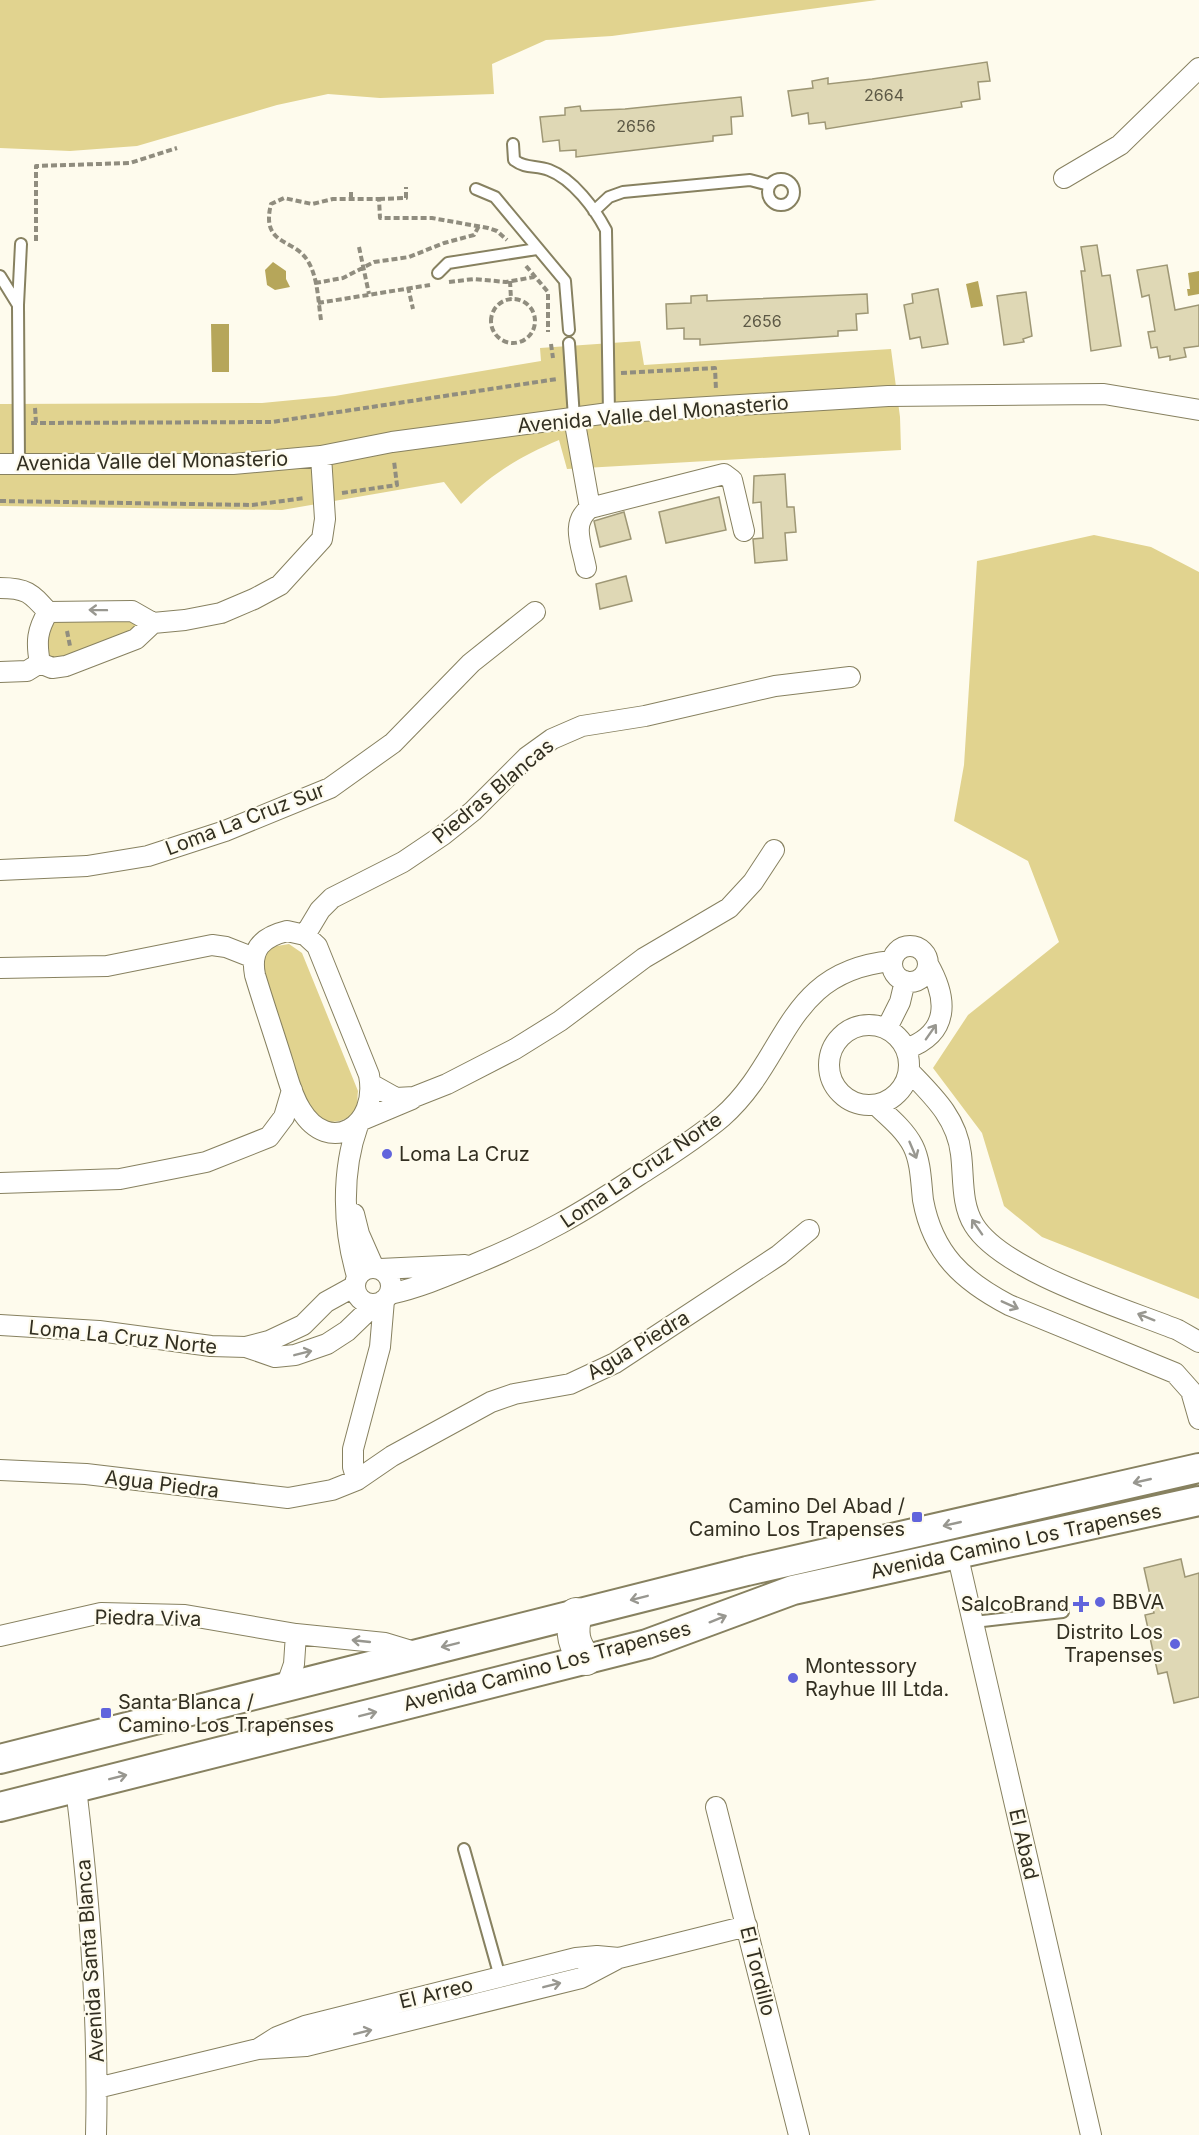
<svg xmlns="http://www.w3.org/2000/svg" width="1199" height="2135" viewBox="0 0 1199 2135" font-family="Inter,sans-serif">
	<style>
		.green { fill: #e1d38f }
		.water { fill: #b6a65a }
		.building { fill: #dfd8b5; stroke: #9e9775; stroke-width: 1.5 }
		.lines { fill: none; stroke-linecap: round; stroke-linejoin: round }
		.service-casing { stroke: #878160; stroke-width: 14 }
		.minor-casing { stroke: #878160; stroke-width: 22 }
		.secondary-casing { stroke: #878160; stroke-width: 32 }
		.primary-casing { stroke: #878160; stroke-width: 34 }
		.path { stroke: #908d7f; stroke-width: 4; stroke-dasharray: 6 3; stroke-linecap: butt }
		.service { stroke: #fff; stroke-width: 10 }
		.minor { stroke: #fff; stroke-width: 20 }
		.secondary { stroke: #fff; stroke-width: 28 }
		.primary { stroke: #fff; stroke-width: 32 }
		.oneway { stroke: #989790 }
		.poi-dot { fill: #6164dc; stroke: #fefbed; stroke-width: 2 }
		.labels { text-anchor: middle; dominant-baseline: central; stroke-width: 4.5; stroke-linejoin: round; paint-order: stroke }
		.number-label { font-size: 16px; fill: #5d5946 }
		.street-label { font-size: 20px; fill: #322f21; stroke: #fefbed }
		.poi-label { font-size: 20px; fill: #322f21; stroke: #fefbed; text-anchor: start }
	</style>
	<rect width="100%" height="100%" fill="#fefbed"/>
	<path class="green" d="M0 0H877L612 36 546 40 492 64 494 94 380 98 328 94 277 105 137 146 70 151 0 148Z
		M640 341 644 365 891 349 900 417 901 450 567 469 559 440C519 457 493 473 461 504L444 482 282 510 0 506V404L262 403 335 396 541 361 540 348Z
		M1094 535 1151 547 1199 572V1299L1042 1237 1004 1206 982 1133 933 1068 968 1015 1059 942 1028 861 954 821 964 765 977 561Z
		M120 616 138 623 136 629 57 662 43 653 54 617Z
		M289 944 302 953 358 1091C357 1096 358 1102 357 1106 352 1122 329 1126 316 1117 312 1114 307 1107 304 1103L259 970 261 959 271 947Z"/>
	<path class="water" d="M273 262 286 271V279L290 287 275 290 267 285 265 270Z
		M1199 271V294L1188 296 1187 289H1190L1188 273Z
		M978 281 983 306 971 308 966 284Z
		M211 324H229V372H212Z"/>
	<path class="building" d="M987 62 990 81 978 82 980 99 961 102 962 107 826 129 825 122 809 124 808 113 792 116 788 91 813 88 812 81 828 78V84L872 79Z
		M741 97 743 116 731 117 732 134 713 136V141L576 157V150L560 151 559 140 543 142 540 117 565 115V108L580 106 581 111 625 109Z
		M1097 245 1102 276 1110 275 1121 346 1091 351 1081 271H1085L1081 247Z
		M1167 265 1175 310 1199 305V346L1184 348 1186 357 1170 360V356L1159 358 1157 347 1151 348 1148 332 1155 331 1149 295 1142 297 1137 270Z
		M938 289 948 344 922 348 920 337 910 339 904 305 913 303 912 294Z
		M1026 292 1032 336 1023 339 1024 342 1004 345 997 296Z
		M867 294 868 313 856 314 857 330 838 331V336L700 345V339H684V328L667 329 666 304 691 303V296L707 295V301Z
		M785 474 787 507H794L796 532 785 533 787 560 755 563 753 539 763 538 761 502 753 503 754 476Z
		M719 497 726 530 666 543 659 512Z
		M624 512 631 539 600 547 594 521Z
		M626 576 632 601 600 609 596 584Z
		M1181 1559 1185 1577 1199 1573V1697L1174 1703 1167 1672 1158 1674 1145 1615 1154 1613 1144 1568Z"/>
	<g class="lines">
		<defs>
			<path id="service" d="M513 144 514 160C526 169 536 165 549 170 573 179 595 209 606 230L609 413
				M768 192a13 13 0 1 1 26 0a13 13 0 1 1-26 0Z
				M476 189 495 197 565 281 569 330
				M594 211 609 197 623 192 750 180 769 185
				M438 273 448 263 537 249
				M0 276 18 305 19 464
				M18 305 21 244
				M569 343 574 418
				M974 1622 1063 1612
				M464 1849 500 1977"/>
			<path id="minor" d="M1064 178 1120 145 1199 68
				M574 418 590 508
				M0 464H233L321 456 392 442 609 413 888 396 1104 394 1199 410
				M586 568C582 546 570 523 590 508L724 474 732 480 744 531
				M0 588C27 588 31 593 48 612
				M40 663 52 668 66 666 136 639 153 623 185 620 221 613 254 599 280 585 322 539 325 519 321 456
				M40 663C36 642 37 630 48 612L132 611 153 623
				M0 672 27 671 40 663
				M0 870 87 866 148 856 225 831 330 788 393 743 471 663 535 612
				M287 931 305 935 317 946 369 1075C379 1127 329 1156 301 1110 292 1096 288 1079 283 1063 274 1034 264 1005 255 975 250 949 262 937 287 931Z
				M305 935 320 910 332 898 403 862 443 835 473 811 527 757 552 739 582 726 645 716 775 686 850 677
				M892 964a18 18 0 1 1 36 0a18 18 0 1 1-36 0Z
				M0 968 107 966 212 945 226 947 254 958
				M829 1065a40 40 0 1 1 80 0a40 40 0 1 1-80 0Z
				M887 1028 900 1002 905 981
				M906 1049C950 1033 948 999 928 964
				M909 1071C933 1096 957 1118 961 1154 964 1178 961 1204 974 1225 1003 1272 1126 1309 1178 1330L1199 1342
				M371 1084 396 1098 414 1097 447 1084 515 1049 560 1021 644 958 729 908 753 882 774 850
				M876 1105C889 1117 905 1130 913 1146 921 1162 921 1183 923 1200 933 1254 963 1281 1009 1305L1175 1373 1191 1391 1199 1419
				M362 1120 412 1099
				M0 1183 120 1179 206 1162 269 1137 284 1117 292 1090
				M354 1214 359 1234 374 1268
				M355 1286a18 18 0 1 1 36 0a18 18 0 1 1-36 0Z
				M380 1269 465 1265
				M357 1276C343 1229 341 1172 358 1125
				M390 1294C421 1287 446 1276 475 1264 539 1238 583 1212 639 1175 667 1157 696 1139 722 1117 789 1058 784 971 892 961
				M0 1325 99 1331 211 1346 246 1347 275 1357 295 1355 327 1344 347 1331 374 1305
				M246 1347 269 1341 303 1325 326 1302 355 1286
				M0 1470 86 1474 288 1498 332 1490 357 1480 392 1456 491 1402 514 1394 570 1384 615 1363 779 1255 809 1230
				M357 1480 353 1467V1449L380 1347 384 1300
				M957 1553 1091 2135
				M0 1636 101 1613 185 1615 296 1634
				M286 1687 294 1664 296 1634 385 1643 418 1653
				M76 1788C90 1903 99 2019 96 2135
				M716 1807 799 2135
				M258 2049 277 2037 305 2026 576 1958 597 1956 619 1958
				M97 2088 258 2049 306 2046 581 1978 619 1958 747 1926"/>
			<path id="secondary" d="M0 1759 747 1571 1199 1468
				M0 1807 647 1644 793 1590 1199 1501"/>
			<path id="primary" d="M576 1614C571 1632 573 1646 586 1659"/>
		</defs>
		<use href="#service" class="service-casing"/>
		<use href="#minor" class="minor-casing"/>
		<use href="#secondary" class="secondary-casing"/>
		<use href="#primary" class="primary-casing"/>
		<path class="path" d="M351 198V189
			M379 199 406 198V187
			M36 241V166L130 163 177 148
			M359 247 369 294
			M526 266 548 292V332
			M510 281 511 299
			M449 282 474 279 506 282 534 277
			M315 283 343 278 374 262 409 257 444 243 474 235 479 226
			M408 287 413 309
			M491 321a22 22 0 1 1 44 0a22 22 0 1 1-44 0Z
			M318 303 430 285
			M321 320C318 301 318 273 305 257 291 239 261 244 271 204L284 198 312 204 333 199H379L380 218H432L488 228 497 231 507 240
			M551 344 553 358
			M621 373 715 368 716 390
			M35 408 36 423
			M31 423 272 422 557 379
			M342 493 397 485 394 461
			M0 501 252 505 305 498
			M67 631 70 646"/>
		<use href="#service" class="service"/>
		<use href="#minor" class="minor"/>
		<use href="#secondary" class="secondary"/>
		<use href="#primary" class="primary"/>
	</g>
	<defs><path id="oneway-shaft" d="M-6 0H5M1.5-3L5.5 0L1.5 3" fill="none" stroke-width="1.6" stroke-linecap="round" stroke-linejoin="round" transform="scale(1.5)"/></defs>
	<g class="oneway">
		<use href="#oneway-shaft" transform="translate(98 610) rotate(-179)"/>
		<use href="#oneway-shaft" transform="translate(931 1032) rotate(-55)"/>
		<use href="#oneway-shaft" transform="translate(913 1150) rotate(67)"/>
		<use href="#oneway-shaft" transform="translate(977 1227) rotate(-125)"/>
		<use href="#oneway-shaft" transform="translate(1010 1305) rotate(24)"/>
		<use href="#oneway-shaft" transform="translate(1146 1317) rotate(-158)"/>
		<use href="#oneway-shaft" transform="translate(303 1353) rotate(-14)"/>
		<use href="#oneway-shaft" transform="translate(1142 1481) rotate(167)"/>
		<use href="#oneway-shaft" transform="translate(952 1524) rotate(167)"/>
		<use href="#oneway-shaft" transform="translate(639 1598) rotate(166)"/>
		<use href="#oneway-shaft" transform="translate(718 1619) rotate(-22)"/>
		<use href="#oneway-shaft" transform="translate(361 1641) rotate(-174)"/>
		<use href="#oneway-shaft" transform="translate(450 1645) rotate(166)"/>
		<use href="#oneway-shaft" transform="translate(368 1714) rotate(-14)"/>
		<use href="#oneway-shaft" transform="translate(118 1777) rotate(-14)"/>
		<use href="#oneway-shaft" transform="translate(552 1985) rotate(-14)"/>
		<use href="#oneway-shaft" transform="translate(363 2032) rotate(-14)"/>
	</g>
	<g class="poi-dot">
		<circle cx="387" cy="1154" r="6"/>
		<rect x="911" y="1511" width="12" height="12" rx="3"/>
		<circle cx="1100" cy="1602" r="6"/>
		<path d="M1078 1595h6v6h6v6h-6v6h-6v-6h-6v-6h6z"/>
		<circle cx="1175" cy="1644" r="6"/>
		<circle cx="793" cy="1678" r="6"/>
		<rect x="100" y="1707" width="12" height="12" rx="3"/>
	</g>
	<g class="labels">
		<g class="number-label">
			<text x="884" y="95">2664</text>
			<text x="636" y="126">2656</text>
			<text x="762" y="321">2656</text>
		</g>
		<g class="street-label">
			<text transform="translate(653 414) rotate(-5)">Avenida Valle del Monasterio</text>
			<text transform="translate(152 461) rotate(-1)">Avenida Valle del Monasterio</text>
			<text transform="translate(493 791) rotate(-40)">Piedras Blancas</text>
			<text transform="translate(245 819) rotate(-21)">Loma La Cruz Sur</text>
			<text transform="translate(641 1170) rotate(-34)">Loma La Cruz Norte</text>
			<text transform="translate(123 1337) rotate(6)">Loma La Cruz Norte</text>
			<text transform="translate(638 1345) rotate(-31)">Agua Piedra</text>
			<text transform="translate(162 1484) rotate(7)">Agua Piedra</text>
			<text transform="translate(1016 1541) rotate(-12)">Avenida Camino Los Trapenses</text>
			<text transform="translate(148 1618) rotate(1)">Piedra Viva</text>
			<text transform="translate(547 1666) rotate(-15)">Avenida Camino Los Trapenses</text>
			<text transform="translate(1024 1844) rotate(77)">El Abad</text>
			<text transform="translate(90 1961) rotate(-94)">Avenida Santa Blanca</text>
			<text transform="translate(758 1971) rotate(76)">El Tordillo</text>
			<text transform="translate(436 1993) rotate(-14)">El Arreo</text>
		</g>
		<g class="poi-label">
			<text x="399" y="1154">Loma La Cruz</text>
			<text x="905" y="1506" text-anchor="end">Camino Del Abad /<tspan x="905" dy="23">Camino Los Trapenses</tspan></text>
			<text x="1112" y="1602">BBVA</text>
			<text x="1069" y="1604" text-anchor="end">SalcoBrand</text>
			<text x="1163" y="1632" text-anchor="end">Distrito Los<tspan x="1163" dy="23">Trapenses</tspan></text>
			<text x="805" y="1666">Montessory<tspan x="805" dy="23">Rayhue III Ltda.</tspan></text>
			<text x="118" y="1702">Santa Blanca /<tspan x="118" dy="23">Camino Los Trapenses</tspan></text>
		</g>
	</g>
</svg>
